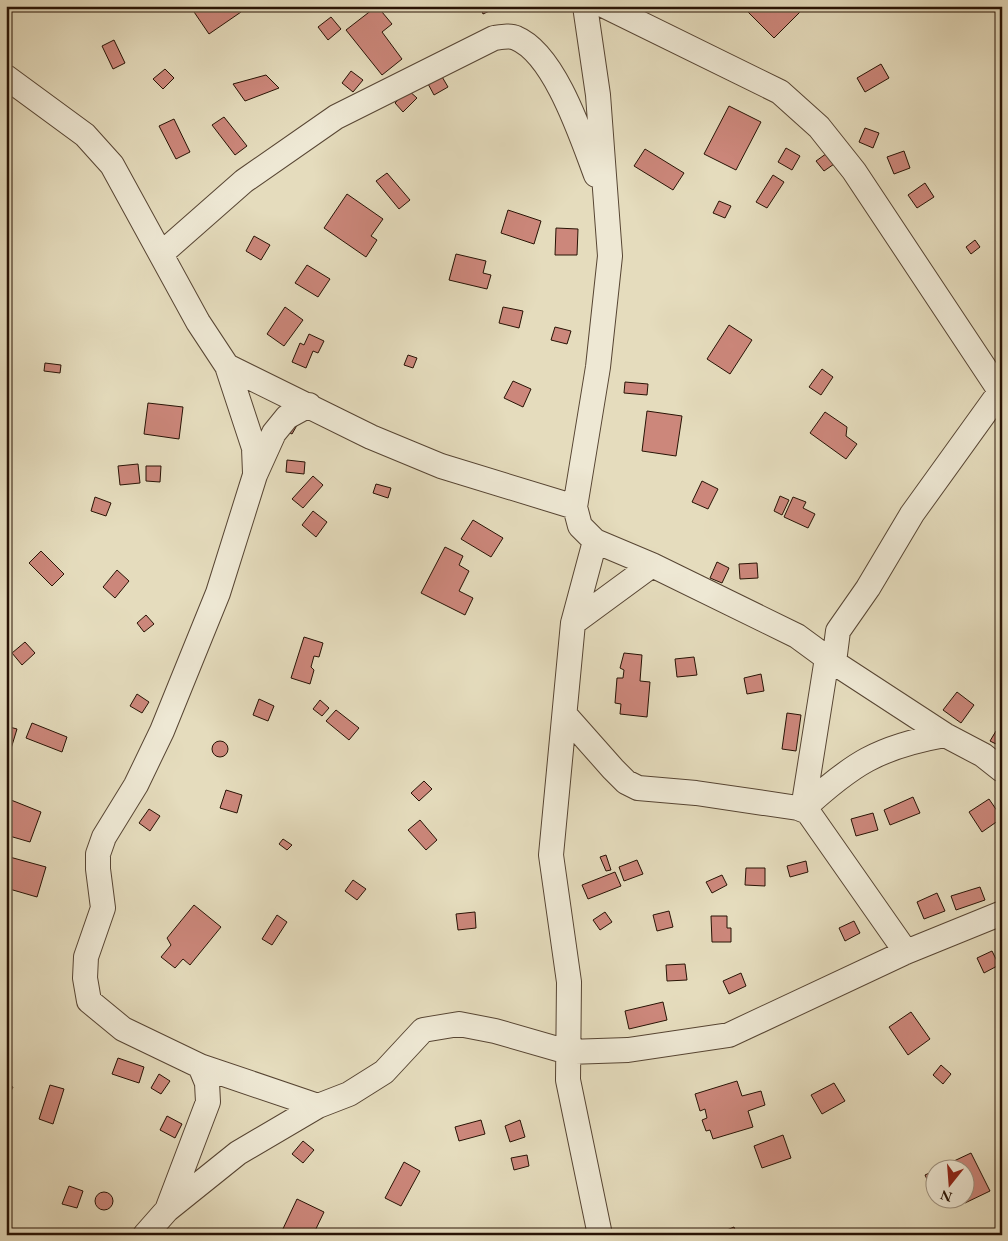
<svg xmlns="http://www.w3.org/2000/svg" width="1008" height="1241" viewBox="0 0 1008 1241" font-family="'EB Garamond',serif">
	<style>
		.building { fill: #cc877b; stroke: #281305 }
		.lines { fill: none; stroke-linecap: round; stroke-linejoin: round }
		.minor-casing { stroke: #574533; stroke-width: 26 }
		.minor { stroke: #eee8d4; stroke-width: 24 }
	</style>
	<rect width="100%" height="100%" fill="#e5dcbd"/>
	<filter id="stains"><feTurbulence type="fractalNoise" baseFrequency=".004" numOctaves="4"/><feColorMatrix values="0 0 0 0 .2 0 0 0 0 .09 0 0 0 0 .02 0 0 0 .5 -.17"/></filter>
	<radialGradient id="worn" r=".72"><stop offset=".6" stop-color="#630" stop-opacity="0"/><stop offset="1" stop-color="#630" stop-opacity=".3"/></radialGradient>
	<path class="building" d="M190 6H237L241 12 209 34Z
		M377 6 392 24 382 32 402 59 382 75 346 30Z
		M480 6H500L483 14Z
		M752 6H806L774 38 747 11Z
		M331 17 341 29 328 40 318 27Z
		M114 40 125 63 113 69 102 46Z
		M881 64 889 78 865 92 857 78Z
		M165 69 174 78 163 89 153 79Z
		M351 71 363 80 353 92 342 83Z
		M266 75 279 88 245 101 233 84Z
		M441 75 448 87 434 95 427 82Z
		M408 90 417 98 403 112 395 103Z
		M729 106 761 122 736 170 704 154Z
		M224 117 247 146 235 155 212 125Z
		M174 119 190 152 176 159 159 126Z
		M865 128 879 133 873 148 859 142Z
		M786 148 800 156 792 170 778 162Z
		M645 149 684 173 673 190 634 166Z
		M830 151 837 162 824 171 816 161Z
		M904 151 910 168 894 174 887 157Z
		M387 173 410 200 399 209 376 181Z
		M773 175 784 182 767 208 756 202Z
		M925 183 934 197 917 208 908 195Z
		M347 194 383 219 371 236 377 240 366 257 324 228Z
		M719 201 731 206 725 218 713 213Z
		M508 210 541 221 534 244 501 233Z
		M556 228 578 229 577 255H555Z
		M254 236 270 245 261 260 246 251Z
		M975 240 980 247 971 254 966 247Z
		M456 254 486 261 483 273 491 275 487 289 449 280Z
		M307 265 330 279 318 297 295 283Z
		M285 307 303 320 284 346 267 334Z
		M503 307 523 311 519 328 499 323Z
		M729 325 752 340 730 374 707 359Z
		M555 327 571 331 567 344 551 340Z
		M309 334 324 341 318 353 313 351 306 368 292 362 300 343 304 345Z
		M408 355 417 358 413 368 404 365Z
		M45 363 61 365 60 373 44 371Z
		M822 369 833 377 821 395 809 387Z
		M513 381 531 389 523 407 504 398Z
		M625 382 648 384 647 395 624 393Z
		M148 403 183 407 179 439 144 434Z
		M647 411 682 416 676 456 642 451Z
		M825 412 847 427 846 436 857 444 846 459 810 433Z
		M300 420 292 434 284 430Z
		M287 460 305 462 304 474 286 472Z
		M138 464 140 483 120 485 118 466Z
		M146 466H161L160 482 146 481Z
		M313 476 323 485 303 508 292 499Z
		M702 481 718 489 708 509 692 502Z
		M376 484 391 488 388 498 373 493Z
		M780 496 789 500 782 515 774 511Z
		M95 497 111 503 106 516 91 511Z
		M793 497 806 502 803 508 815 514 808 528 784 517Z
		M313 511 327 522 316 537 302 525Z
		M473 520 503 538 491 557 461 539Z
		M445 547 463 556 459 565 469 571 459 591 473 598 465 615 421 593Z
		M41 551 64 574 52 586 29 563Z
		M717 562 729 568 722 583 710 578Z
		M757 563 758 578 740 579 739 564Z
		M117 570 129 581 115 598 103 587Z
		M146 615 154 624 144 632 137 623Z
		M304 637 323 643 319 657 314 656 311 667 314 670 310 684 291 678Z
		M25 642 35 653 22 665 12 653Z
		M624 653 642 655 640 681 650 682 647 717 620 714 621 704 615 703 617 678H623L624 670 620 668Z
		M694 657 697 675 677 677 675 659Z
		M761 674 764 691 747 694 744 678Z
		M957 692 974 705 961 723 943 710Z
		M137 694 149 702 142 713 130 706Z
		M259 699 274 706 268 721 253 715Z
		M320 700 329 708 322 716 313 709Z
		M336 710 359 728 349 740 326 721Z
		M787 713 801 715 796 751 782 749Z
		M32 723 67 737 62 752 26 738Z
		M6 726 17 729 6 765Z
		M996 731 1002 735 998 745 990 741Z
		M212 749a8 8 0 1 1 16 0a8 8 0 1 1-16 0Z
		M424 781 432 789 419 801 411 793Z
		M226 790 242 795 237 813 220 808Z
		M913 797 920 813 890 825 884 810Z
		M6 798 41 812 30 842 6 835Z
		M989 799 1002 818 982 832 969 812Z
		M149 809 160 816 150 831 139 823Z
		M873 813 878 830 856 836 851 819Z
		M420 820 437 840 426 850 408 830Z
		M283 839 292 845 287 850 279 844Z
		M606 855 611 870 606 871 600 857Z
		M6 856 46 867 37 897 6 888Z
		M637 860 643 874 624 881 619 867Z
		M806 861 808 872 790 877 787 866Z
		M746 868H765V886L745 885Z
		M615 872 621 886 588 899 582 885Z
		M722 875 727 885 712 893 706 882Z
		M353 880 366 889 357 900 345 891Z
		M980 887 985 900 956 910 951 896Z
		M937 893 945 911 924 919 917 902Z
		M194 905 221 927 190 965 183 959 175 968 161 957 171 945 167 938Z
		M669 911 673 927 657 931 653 915Z
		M475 912 476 928 458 930 456 914Z
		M605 912 612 922 600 930 593 920Z
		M277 915 287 922 272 945 262 939Z
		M711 916H727V928H731V942H712Z
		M854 921 860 933 845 941 839 928Z
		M992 951 999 965 984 973 977 958Z
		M685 964 687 980 667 981 666 965Z
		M741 973 746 986 729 994 723 981Z
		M663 1002 667 1020 629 1029 625 1011Z
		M911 1012 930 1039 908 1055 889 1027Z
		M118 1058 144 1067 139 1083 112 1074Z
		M941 1065 951 1074 943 1084 933 1075Z
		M159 1074 170 1081 161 1094 151 1088Z
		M737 1081 742 1096 761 1091 765 1105 748 1111 753 1127 713 1139 710 1130 706 1131 702 1120 707 1118 705 1109 700 1111 695 1094Z
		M834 1083 845 1101 822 1114 811 1095Z
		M6 1084 13 1087 6 1100Z
		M50 1085 64 1089 53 1124 39 1119Z
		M167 1116 182 1124 175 1138 160 1130Z
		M481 1120 485 1134 459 1141 455 1127Z
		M520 1120 525 1137 510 1142 505 1126Z
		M783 1135 791 1158 762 1168 754 1146Z
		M303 1141 314 1150 303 1163 292 1154Z
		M971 1153 990 1191 965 1203 963 1198H966V1168H939Z
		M527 1155 529 1166 514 1170 511 1158Z
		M404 1162 420 1171 401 1206 385 1198Z
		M936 1170V1194H934L925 1175Z
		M69 1186 83 1191 77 1208 62 1204Z
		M95 1201a9 9 0 1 1 18 0a9 9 0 1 1-18 0Z
		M297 1199 324 1212 313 1235H286L281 1233Z
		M734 1227 737 1235H715Z"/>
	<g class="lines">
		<defs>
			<path id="minor" d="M585 6 598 95 610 256 598 367 575 507 580 526 595 541 652 565 797 636 827 658 945 735 983 755 1002 770
				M605 6 780 92 819 127 854 171 1002 394
				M6 77 85 135 112 165 198 322 227 366 371 437 441 466 575 507
				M161 254 244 181 336 117 494 38C501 37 510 35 516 38 555 54 582 138 596 175
				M227 366 254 448 255 473
				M309 405 287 417 274 433 255 475 218 593 162 731 136 785 104 837 98 854V869L103 908 86 957 85 978 89 1001 123 1029 200 1066 318 1106
				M595 541 573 623 551 855 569 982 568 1080 600 1235
				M573 623 652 565
				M834 662 838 631 868 588 912 514 1002 389
				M566 716 613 769 626 782 638 788 696 793 798 808 808 812 906 952
				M803 809C852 764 878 747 945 735
				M803 809 827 658
				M167 1210 208 1102 207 1083 200 1066
				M145 1235 167 1210 238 1153 318 1106 349 1094 384 1072 423 1030 459 1024 495 1031 568 1052 628 1050 729 1035 906 952 1002 913"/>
		</defs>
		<use href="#minor" class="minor-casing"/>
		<use href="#minor" class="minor"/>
	</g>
	<rect width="1008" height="1241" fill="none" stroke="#e5dcbd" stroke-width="25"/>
	<rect x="8" y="8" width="993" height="1226" fill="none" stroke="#281305" stroke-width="2.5"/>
	<rect x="12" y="12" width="983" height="1216" fill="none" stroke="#281305"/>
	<g transform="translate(950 1184) rotate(197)"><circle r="24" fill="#eee8d4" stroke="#9f9381"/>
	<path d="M0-4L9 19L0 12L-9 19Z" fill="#8f2418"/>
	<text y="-8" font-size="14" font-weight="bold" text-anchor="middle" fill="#281305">N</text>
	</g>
	<rect width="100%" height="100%" filter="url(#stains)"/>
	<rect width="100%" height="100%" fill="url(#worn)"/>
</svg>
